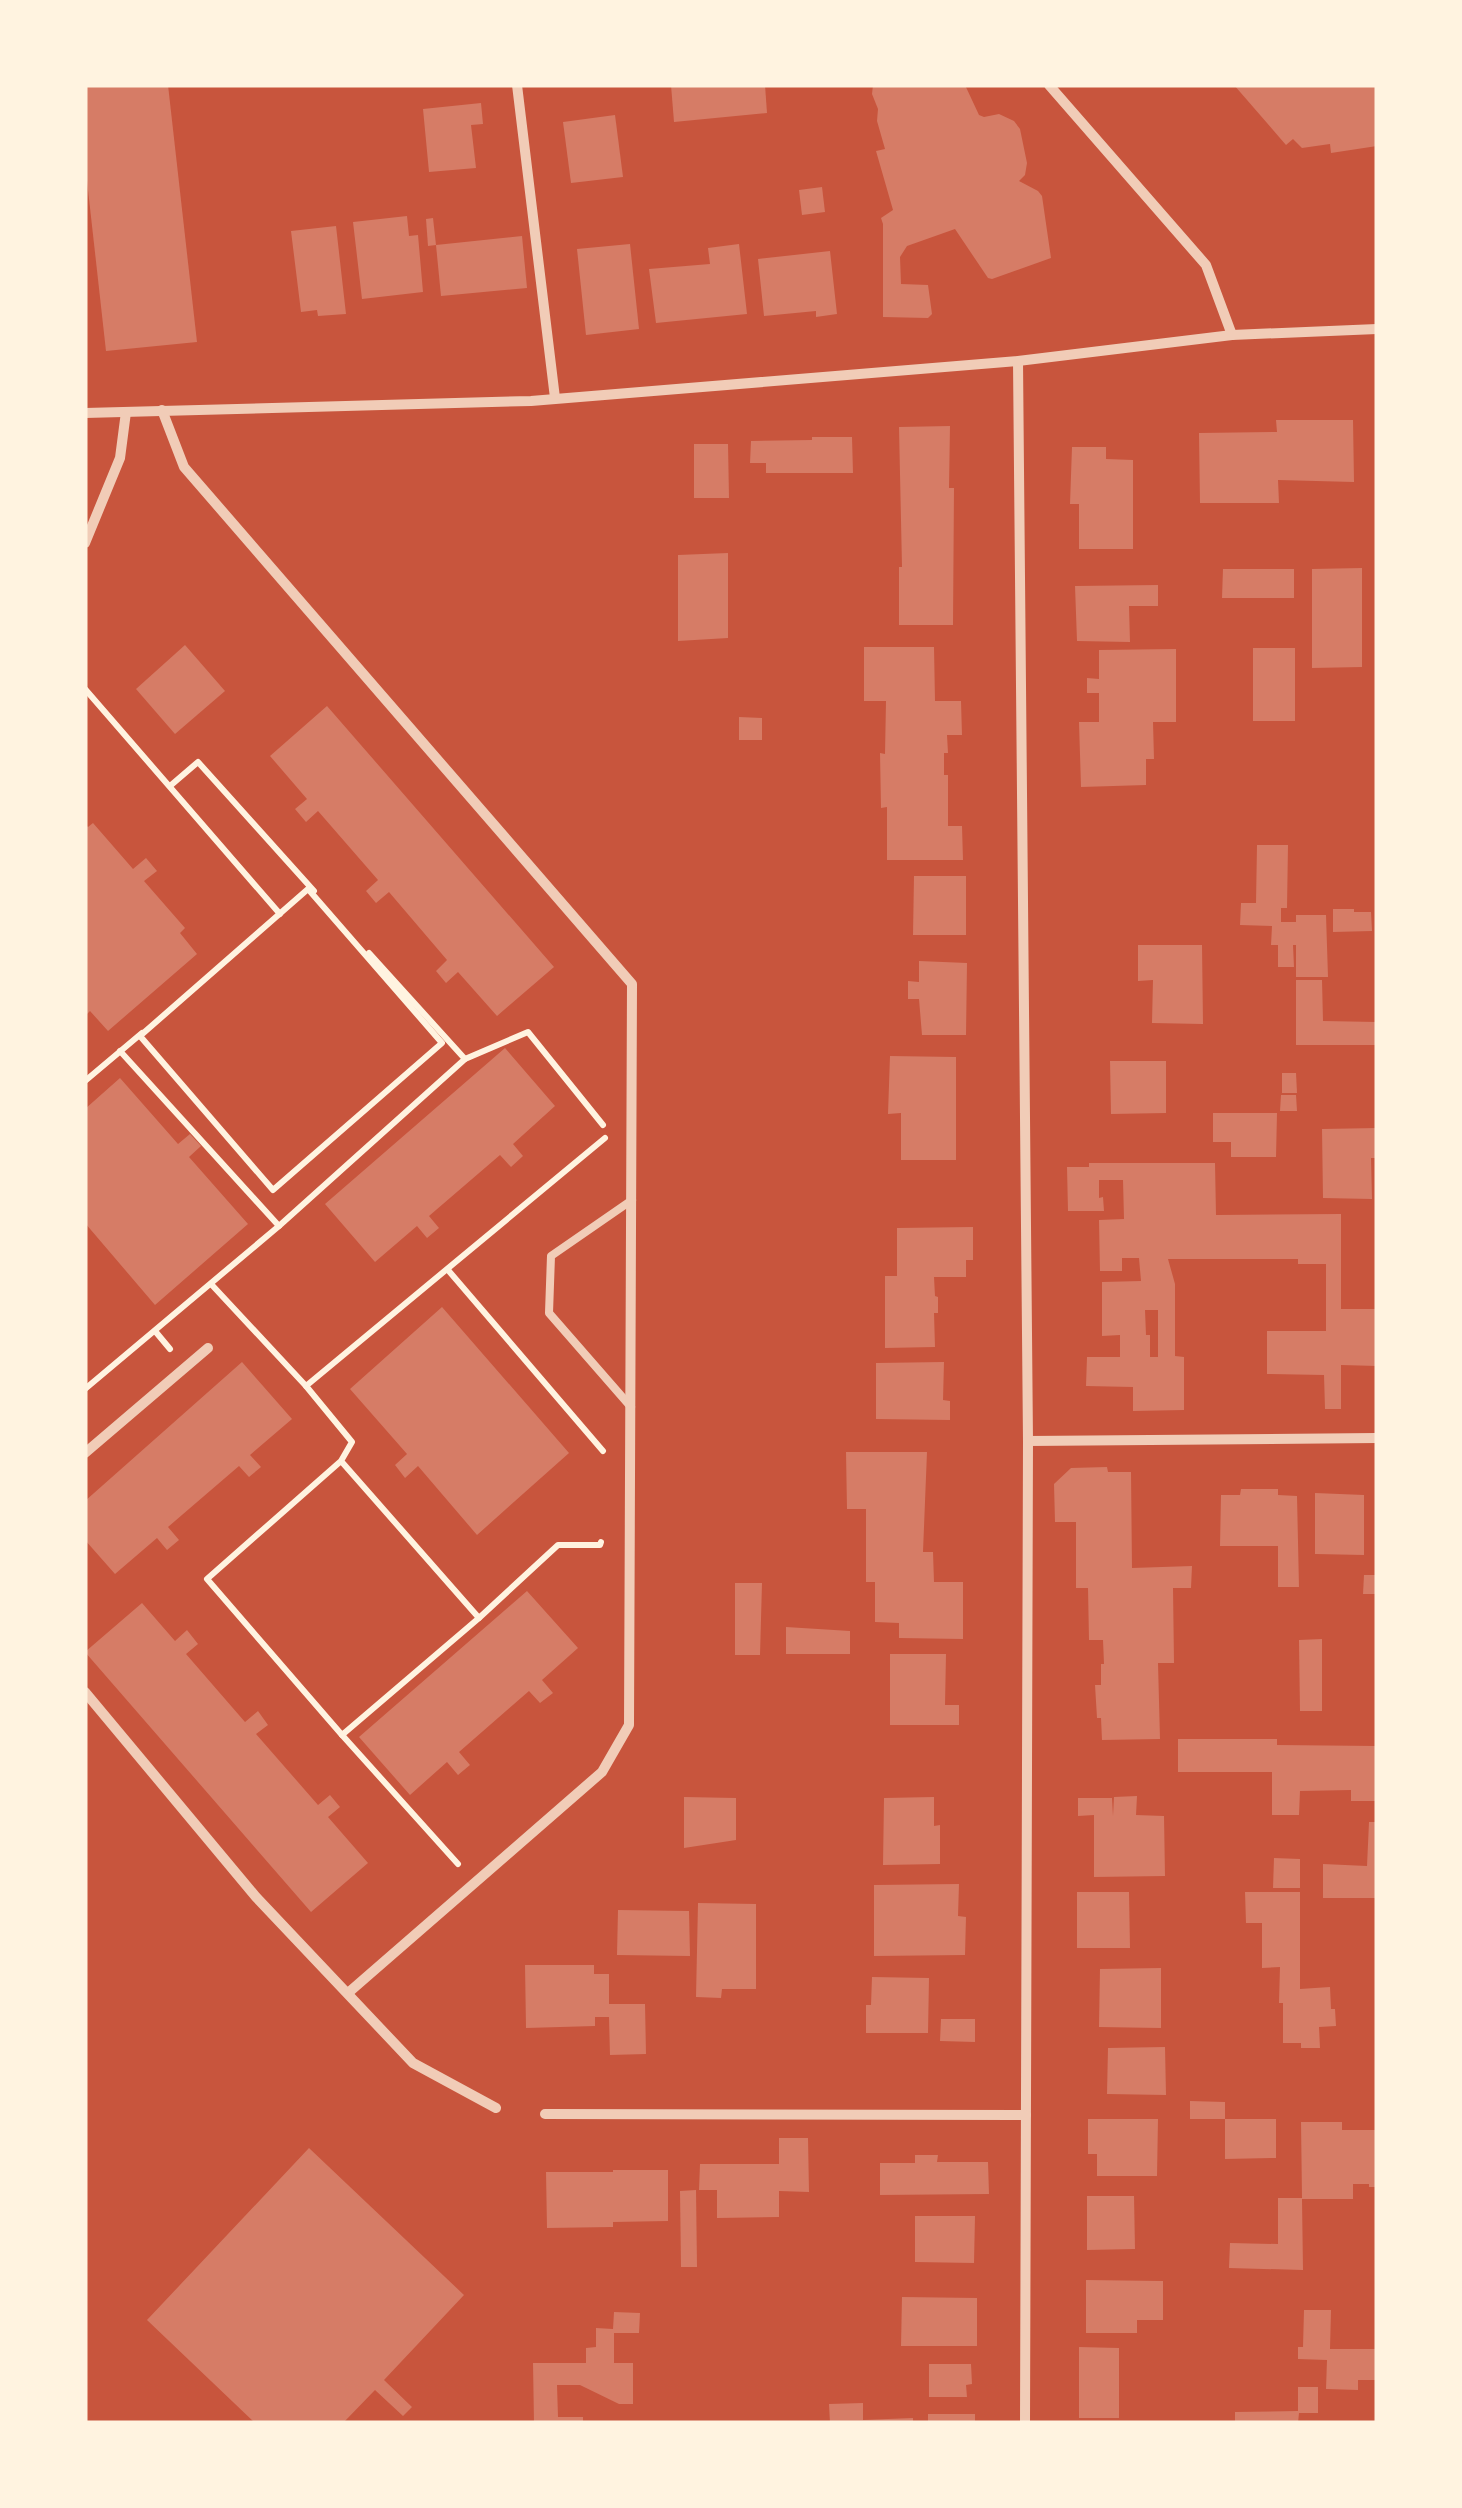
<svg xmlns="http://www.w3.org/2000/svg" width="1462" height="2508" viewBox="0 0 1462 2508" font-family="Bitter,serif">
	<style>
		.building { fill: #d67c66; fill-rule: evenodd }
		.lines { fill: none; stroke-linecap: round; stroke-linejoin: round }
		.path { stroke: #fff3e0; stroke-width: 6 }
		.service { stroke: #f1ccb7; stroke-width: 8 }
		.minor { stroke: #f1ccb7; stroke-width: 10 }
	</style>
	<rect width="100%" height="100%" fill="#c8553d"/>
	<g class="building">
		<path d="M85,85H168L197,342L106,351L85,163Z"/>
		<path d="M671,85H765L767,113L674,122Z"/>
		<path d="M873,85H965L979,115L984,117L999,114L1014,121L1020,129L1027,163L1025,175L1019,181L1038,191L1042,196L1051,258L992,279L988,278L955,229L907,246L900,257L901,284L928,285L932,314L928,318L883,317V224L881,218L893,210L876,151L885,149L877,121L878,109L872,94Z"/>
		<path d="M1234,85H1377V146L1331,153L1330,144L1302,148L1293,139L1286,145Z"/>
		<path d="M481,103L483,124L471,125L476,168L429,172L423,109Z"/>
		<path d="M615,115L623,177L571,183L563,122Z"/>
		<path d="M822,187L825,212L802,215L799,190Z"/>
		<path d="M407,216L409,236L418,235L423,292L362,299L353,222Z"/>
		<path d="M433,218L436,245L428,246L426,219Z"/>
		<path d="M336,226L346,314L318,316L317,310L301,312L291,231Z"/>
		<path d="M522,236L527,288L441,296L436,245Z"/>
		<path d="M630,244L639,329L586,335L577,249Z"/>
		<path d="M739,244L747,314L656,323L649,269L710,264L708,248Z"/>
		<path d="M830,251L837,314L816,317V311L764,316L758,259Z"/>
		<path d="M1276,420H1353L1354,482L1278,480L1279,503H1200L1199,433L1277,432Z"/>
		<path d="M950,426L949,488H954L953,625H899V567H902L899,427Z"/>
		<path d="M812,437H852L853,473H766V463H750L751,441L812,440Z"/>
		<path d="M694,444H728L729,498H694Z"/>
		<path d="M1072,447H1106V459L1133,460V549H1079V504H1070Z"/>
		<path d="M728,553V638L678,641V555Z"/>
		<path d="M1362,568V667L1312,668V569Z"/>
		<path d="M1223,569H1294V598H1222Z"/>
		<path d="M1158,585V606H1129L1130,642L1077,641L1075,586Z"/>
		<path d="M185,645L225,691L175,734L136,689Z"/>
		<path d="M864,647H934L935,701H961L962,735H947L948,753H944V775H948V826H962L963,860H887V807L881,808L880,753L885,754L886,701H864Z"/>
		<rect x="1253" y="648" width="42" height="73"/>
		<path d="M1176,649V722H1153L1154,759H1146V785L1081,787L1079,722H1099V693H1087V678L1099,679V650Z"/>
		<path d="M327,706L554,967L497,1016L458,972L446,983L436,971L447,960L389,892L376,903L366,891L378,880L318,811L306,822L295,809L307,799L270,756Z"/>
		<path d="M739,717L762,718V740H739Z"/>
		<path d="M93,823L133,869L146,858L157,871L144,881L185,928L180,933L197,954L108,1031L90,1011L85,1016V824L88,827Z"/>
		<path d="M1257,845H1288L1287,908H1281V922H1296V915H1326L1328,977H1296V945H1293L1294,967H1278V945H1271L1272,926L1240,925L1241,903H1256Z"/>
		<path d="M914,876H966V935H913Z"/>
		<path d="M1333,909H1354V912H1371L1372,931L1333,932Z"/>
		<path d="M1138,945H1202L1203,1024L1152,1023L1153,980L1138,981Z"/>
		<path d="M919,961L967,963L966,1035H922L919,999H908V981L919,982Z"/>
		<path d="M1296,980H1322L1323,1021L1377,1022V1045H1296Z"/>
		<path d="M505,1048L555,1106L513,1144L523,1156L511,1167L500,1155L429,1216L439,1228L427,1238L417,1226L375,1262L325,1204Z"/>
		<path d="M890,1056L956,1057V1160H901V1113L888,1114Z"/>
		<path d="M1110,1061H1166V1113L1111,1114Z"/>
		<path d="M1282,1073H1296L1297,1093H1282Z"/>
		<path d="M120,1078L178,1144L190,1134L201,1146L189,1157L248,1224L155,1305L85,1223V1109Z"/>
		<path d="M1281,1095H1296L1297,1111H1280Z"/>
		<path d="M1213,1113H1277L1276,1157H1231V1142H1213Z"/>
		<path d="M1377,1128V1158H1371L1372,1199L1323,1198L1322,1129Z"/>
		<path d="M1089,1163H1215L1216,1215L1341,1214V1309H1377V1366L1341,1365V1409H1325L1324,1375L1267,1374V1331H1326V1264H1298V1259H1168L1175,1284V1356L1184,1357V1410L1133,1411V1387L1086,1386L1087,1357H1120V1335L1102,1336V1282L1141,1281L1139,1258H1122V1271H1100L1099,1220L1124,1219L1123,1180H1099V1198L1103,1197L1104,1211H1068L1067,1167H1089ZM1145,1310H1158V1357H1150V1335H1146Z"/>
		<path d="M973,1227V1260H966V1277H934L935,1296L938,1297V1313H934L935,1347L885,1348V1276H897V1228Z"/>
		<path d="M442,1307L569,1453L477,1535L418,1466L405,1478L395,1465L407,1454L350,1389Z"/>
		<path d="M242,1362L292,1419L250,1455L261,1467L249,1477L239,1466L168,1527L179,1540L167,1550L157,1538L115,1574L85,1540V1501Z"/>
		<path d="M944,1362L943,1400L950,1401V1420L876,1419V1363Z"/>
		<path d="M846,1452H927L923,1552H933L934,1582H963V1639L899,1638V1623L875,1622V1582H866V1509H847Z"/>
		<path d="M1107,1467L1108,1472H1131L1132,1568L1192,1566L1191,1588H1173L1174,1663H1158L1160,1739L1102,1740L1101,1718H1097L1095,1685H1101V1664H1104L1103,1640H1089L1088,1588H1076V1522H1055L1054,1484L1071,1468Z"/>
		<path d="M1241,1489H1278V1495L1297,1496L1299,1587H1278V1546H1220L1221,1495H1240Z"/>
		<path d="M1315,1493L1364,1495V1555L1315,1554Z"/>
		<path d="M1364,1575H1377V1594H1363Z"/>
		<path d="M735,1583H762L760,1655H735Z"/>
		<path d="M527,1591L578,1648L542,1680L553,1693L540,1703L529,1691L459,1752L470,1765L458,1775L447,1762L410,1795L359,1737Z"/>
		<path d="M142,1603L175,1641L187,1630L198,1644L186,1654L245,1722L258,1711L268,1725L256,1734L318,1805L330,1795L340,1807L328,1817L368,1863L311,1912L85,1652Z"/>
		<path d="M786,1627L850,1631V1654H786Z"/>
		<path d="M1322,1639V1711H1300L1299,1640Z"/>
		<path d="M890,1654H946L945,1705H959V1725H890Z"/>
		<path d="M1178,1739H1277V1745L1377,1746V1801H1351V1790L1300,1791L1299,1815H1272V1772H1178Z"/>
		<path d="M1137,1796L1136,1815L1164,1816L1165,1876L1094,1877V1815L1078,1816V1798H1112L1113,1816L1114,1797Z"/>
		<path d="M684,1797L736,1798V1840L684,1848Z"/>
		<path d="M934,1797V1826L940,1825V1864L883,1865L884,1798Z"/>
		<path d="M1369,1822H1377V1898H1323V1864L1367,1866Z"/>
		<path d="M1274,1858L1300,1859V1888H1273Z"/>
		<path d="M959,1884L958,1916L966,1917L965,1955L874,1956V1885Z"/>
		<path d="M1077,1892H1129L1130,1948H1077Z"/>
		<path d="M1245,1892H1300V1989L1330,1987L1331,2009H1335L1336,2026L1319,2027L1320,2048H1301V2043H1283V2003H1279L1280,1967L1262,1968V1923H1246Z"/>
		<path d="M698,1903L756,1904V1989H722L721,1998L696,1997Z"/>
		<path d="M618,1910L689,1911L690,1956L617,1955Z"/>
		<path d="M525,1965H594V1974H609V2004H645L646,2054L610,2055L609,2017H595V2026L526,2028Z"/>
		<path d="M1161,1968V2028L1099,2027L1100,1969Z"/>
		<path d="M872,1977L929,1978L928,2033H866V2005H871Z"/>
		<path d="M941,2019H975V2042L940,2041Z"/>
		<path d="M1165,2047L1166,2095L1107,2094L1108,2048Z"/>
		<path d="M1190,2101L1225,2102V2119H1190Z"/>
		<path d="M1088,2119H1158L1157,2176H1097V2154H1088Z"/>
		<path d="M1225,2119H1276V2158L1225,2159Z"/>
		<path d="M1301,2122H1342V2130H1377V2187H1369V2184H1353V2199H1302L1303,2270L1229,2268L1230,2243L1278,2244V2198H1302Z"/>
		<path d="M779,2138H808L809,2192L779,2191V2217L717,2218V2190H699L700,2164H779Z"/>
		<path d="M309,2148L464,2295L384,2380L412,2407L403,2416L375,2390L343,2423H255L147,2320Z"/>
		<path d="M915,2155H938L937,2162H988L989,2194L880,2195V2163H915Z"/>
		<path d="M613,2170H668V2221L613,2222V2227L547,2228L546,2172H613Z"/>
		<path d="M696,2190L697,2267H681L680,2191Z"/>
		<path d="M1087,2196H1134L1135,2249L1087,2250Z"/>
		<path d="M915,2216H975L974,2263L915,2262Z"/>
		<path d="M1086,2280L1163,2281V2320H1137V2333H1086Z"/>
		<path d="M902,2297L977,2298V2346H901Z"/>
		<path d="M1304,2310H1331L1330,2349H1377V2380H1358V2390L1326,2389L1327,2360L1298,2359V2347H1303Z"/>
		<path d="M614,2312L640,2313L639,2333H614V2363H633V2404H619L580,2385H557L558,2417H583V2423H534L533,2363H586V2348L596,2347V2328L613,2329Z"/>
		<path d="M1079,2347L1119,2348V2418H1079Z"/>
		<path d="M929,2364H971L972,2384L966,2385L967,2397H929Z"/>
		<path d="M1298,2387H1318V2413H1299L1298,2423H1235V2412L1298,2411Z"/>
		<path d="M863,2403V2420L913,2418V2423H830L829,2404Z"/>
		<rect x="928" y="2414" width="47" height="9"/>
	</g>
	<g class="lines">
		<g class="path">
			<path d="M85,689L280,914"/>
			<path d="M170,786L198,762L314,891"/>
			<path d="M308,889L442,1043L273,1190L140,1036Z"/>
			<path d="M465,1059L528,1032L603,1125"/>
			<path d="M85,1081L142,1033"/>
			<path d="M279,1226L465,1059L369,953"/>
			<path d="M448,1270L603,1451"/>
			<path d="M211,1284L306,1386L352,1442L341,1461L207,1579L342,1735L479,1618L341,1461"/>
			<path d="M155,1331L170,1349"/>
			<path d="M306,1386L605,1138"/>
			<path d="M85,1389L279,1226L120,1051"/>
			<path d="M479,1618L558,1545H600L601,1542"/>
			<path d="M342,1735L458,1864"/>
		</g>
		<path class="service" d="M631,1407L549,1313L551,1256L632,1200"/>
		<g class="minor">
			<path d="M517,85L555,398"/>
			<path d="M1049,85L1206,265L1232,335"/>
			<path d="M1018,361L1028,1441L1025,2423"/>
			<path d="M162,410L184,467L632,984L629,1725L602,1772L348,1993"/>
			<path d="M85,413L531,401L1018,361L1232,335L1377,329"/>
			<path d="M85,543L120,458L126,412"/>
			<path d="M1028,1441L1377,1438"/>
			<path d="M85,1453L208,1348"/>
			<path d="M85,1692L256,1897L413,2063L496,2108"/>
			<path d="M545,2114L1026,2115"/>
		</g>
	</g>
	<rect width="1462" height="2508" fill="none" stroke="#fff3e0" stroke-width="175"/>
</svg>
